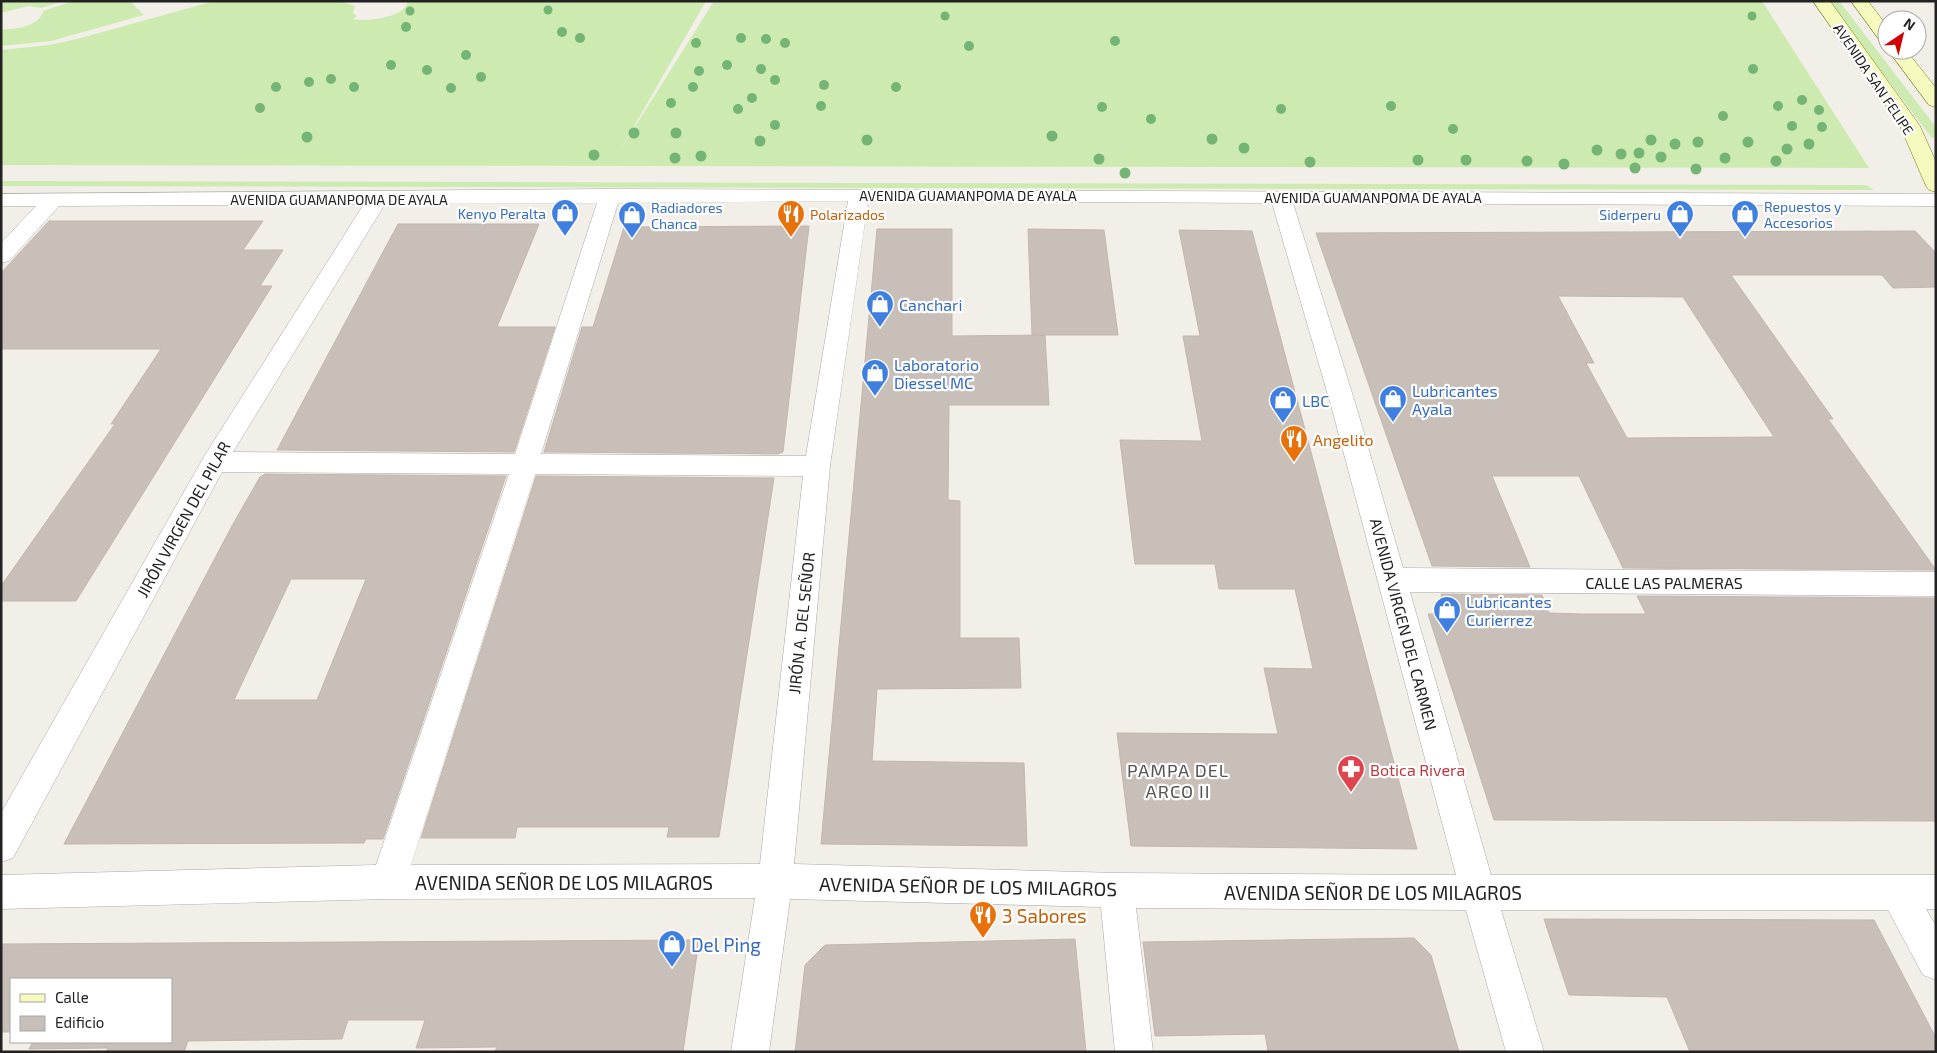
<svg xmlns="http://www.w3.org/2000/svg" width="1937" height="1053" viewBox="0 0 1937 1053" font-family="'Exo 2',sans-serif">
	<style>
		.grass { fill: #cdebb0 }
		.building { fill: #c7bfb8; stroke: #c4b6ab; fill-rule: evenodd }
		.lines { fill: none; stroke-linecap: round; stroke-linejoin: round }
		.street-casing { stroke: #a9a9a9; stroke-width: 1 }
		.secondary-casing { stroke: #707d05; stroke-width: 1 }
		.street { fill: #fff; fill-rule: evenodd }
		.secondary { fill: #f7fabf; fill-rule: evenodd }
		.tree { fill: #74b475 }
		.labels { text-anchor: middle; dominant-baseline: central; stroke-width: 4.5; stroke-linejoin: round; paint-order: stroke }
		.far-street-label { font-size: 14px; fill: #222; stroke: #fff }
		.far-shop-label { font-size: 14px; fill: #366cbe; stroke: #fff; text-anchor: start }
		.far-food-label { font-size: 14px; fill: #c56008; stroke: #fff; text-anchor: start }
		.shop-label { font-size: 16px; fill: #366cbe; stroke: #fff; text-anchor: start }
		.food-label { font-size: 16px; fill: #c56008; stroke: #fff; text-anchor: start }
		.street-label { font-size: 16px; fill: #222; stroke: #fff }
		.health-label { font-size: 16px; fill: #be3a42; stroke: #fff; text-anchor: start }
		.neighbourhood-label { font-size: 18px; letter-spacing: 1px; fill: #555; stroke: #fff }
		.near-street-label { font-size: 19px; fill: #222; stroke: #fff }
		.near-food-label { font-size: 19px; fill: #c56008; stroke: #fff; text-anchor: start }
		.near-shop-label { font-size: 19px; fill: #366cbe; stroke: #fff; text-anchor: start }
	</style>
	<rect width="100%" height="100%" fill="#f2efe9"/>
	<g class="grass">
		<path d="M1,1H65L41,8L28,6L1,13Z"/>
		<path d="M73,1H130L144,15L51,41L1,46V29C15,30 40,26 43,11Z"/>
		<path d="M214,1H340L355,6L353,13L357,16L353,19C366,22 405,18 408,1H706L621,149L714,1H1762L1869,168L1,165V50L49,45L81,38Z"/>
		<path d="M1828,1H1839L1936,127V139L1931,137Z"/>
		<path d="M1,181L1866,185L1874,190L1,186Z"/>
	</g>
	<g class="building">
		<path d="M49,221H263L243,250H283L260,286H272L76,601H1V586L115,424H111L161,349H1V273Z"/>
		<path d="M398,224H539L497,327H555L514,452L277,450Z"/>
		<path d="M809,226L783,452L778,454L544,452L582,327H593L624,227Z"/>
		<path d="M877,229H952V336L1044,335H1032L1028,229L1104,230L1118,335H1045L1049,405H949L948,500L960,501V638H1019L1021,688L877,689L872,761L1024,763L1027,846L821,844Z"/>
		<path d="M1179,230L1252,231L1417,849L1131,846L1117,733L1278,734L1264,668L1313,669L1295,589H1219L1215,564H1135L1120,440L1202,441L1183,336H1200Z"/>
		<path d="M1915,231L1936,253V287L1893,288L1882,275H1731L1833,419H1828L1936,570L1623,568L1579,476H1492L1530,567L1432,566L1316,233ZM1558,296L1683,297L1774,437L1627,438L1586,363H1594Z"/>
		<path d="M265,474L506,476L383,839H366L364,843L64,844L233,524L260,477ZM291,579H366L317,700H234Z"/>
		<path d="M536,476L774,478L719,837H667L669,827H517L515,838H421Z"/>
		<path d="M1441,594L1542,595L1549,613L1581,614H1646L1637,596L1936,598V821L1494,820L1428,614H1448Z"/>
		<path d="M1544,919L1874,920L1936,1038V1052H1690L1667,997L1569,995Z"/>
		<path d="M1414,938L1431,955L1459,1052L1268,1051L1265,1034L1155,1036L1143,942Z"/>
		<path d="M1075,939L1086,1052H795L805,965L825,945Z"/>
		<path d="M699,940L683,1052H495L497,1047L416,1048L425,1020H348L342,1039L188,1041L184,1052H106L108,1048L29,1049L33,1042H171V979H11V1032H1V944Z"/>
	</g>
	<g class="lines">
		<defs>
			<path id="street" d="M610,189L1936,194V206L1293,203L1357,409L1403,568L1936,572V596L1410,592L1491,875H1936V909H1926L1936,926V980L1923,975L1888,910H1501L1544,1052H1506L1466,910L1136,908L1153,1052H1115L1101,907L790,899L769,1052H731L755,898L388,899L1,909V875L376,865L509,474L222,472L13,858L1,862V813L205,455L364,204L59,206L9,261L1,263V243L36,206H1V194ZM848,201L806,456L541,454L618,203ZM868,201L1272,203L1332,409L1456,875L1117,873L794,864L830,466ZM597,203L515,454L233,452L385,204ZM535,474L803,476L760,864L411,865Z"/>
			<g id="secondary">
				<path d="M1813,1H1830L1920,126L1936,162V192L1929,190L1926,186L1900,126Z"/>
				<path d="M1851,1H1868L1887,26V43L1881,42Z"/>
				<path d="M1888,50H1906L1936,88V107L1929,105Z"/>
			</g>
		</defs>
		<use href="#street" class="street-casing"/>
		<use href="#secondary" class="secondary-casing"/>
		<use href="#street" class="street"/>
		<use href="#secondary" class="secondary"/>
	</g>
	<g class="tree">
		<circle cx="548" cy="10" r="4.5"/>
		<circle cx="410" cy="11" r="4.5"/>
		<circle cx="945" cy="16" r="4.5"/>
		<circle cx="1752" cy="16" r="4.5"/>
		<circle cx="406" cy="27" r="5"/>
		<circle cx="562" cy="32" r="5"/>
		<circle cx="580" cy="38" r="5"/>
		<circle cx="741" cy="38" r="5"/>
		<circle cx="766" cy="39" r="5"/>
		<circle cx="1115" cy="41" r="5"/>
		<circle cx="696" cy="43" r="5"/>
		<circle cx="785" cy="43" r="5"/>
		<circle cx="969" cy="46" r="5"/>
		<circle cx="466" cy="55" r="5"/>
		<circle cx="391" cy="65" r="5"/>
		<circle cx="727" cy="65" r="5"/>
		<circle cx="761" cy="69" r="5"/>
		<circle cx="1753" cy="69" r="5"/>
		<circle cx="427" cy="70" r="5"/>
		<circle cx="699" cy="71" r="5"/>
		<circle cx="481" cy="77" r="5"/>
		<circle cx="331" cy="79" r="5"/>
		<circle cx="775" cy="80" r="5"/>
		<circle cx="309" cy="82" r="5"/>
		<circle cx="824" cy="85" r="5"/>
		<circle cx="276" cy="87" r="5"/>
		<circle cx="354" cy="87" r="5"/>
		<circle cx="693" cy="87" r="5"/>
		<circle cx="896" cy="87" r="5"/>
		<circle cx="451" cy="88" r="5"/>
		<circle cx="752" cy="98" r="5"/>
		<circle cx="1802" cy="100" r="5"/>
		<circle cx="671" cy="103" r="5"/>
		<circle cx="821" cy="106" r="5"/>
		<circle cx="1391" cy="106" r="5"/>
		<circle cx="1778" cy="106" r="5"/>
		<circle cx="1102" cy="107" r="5"/>
		<circle cx="260" cy="108" r="5"/>
		<circle cx="738" cy="109" r="5"/>
		<circle cx="1281" cy="109" r="5"/>
		<circle cx="1819" cy="110" r="5"/>
		<circle cx="1723" cy="116" r="5"/>
		<circle cx="1151" cy="119" r="5"/>
		<circle cx="775" cy="125" r="5"/>
		<circle cx="1792" cy="126" r="5"/>
		<circle cx="1822" cy="127" r="5"/>
		<circle cx="1453" cy="129" r="5"/>
		<circle cx="634" cy="133" r="5.5"/>
		<circle cx="676" cy="133" r="5.5"/>
		<circle cx="1052" cy="136" r="5.5"/>
		<circle cx="307" cy="137" r="5.5"/>
		<circle cx="1212" cy="139" r="5.5"/>
		<circle cx="867" cy="140" r="5.5"/>
		<circle cx="1651" cy="140" r="5.5"/>
		<circle cx="760" cy="141" r="5.5"/>
		<circle cx="1698" cy="142" r="5.5"/>
		<circle cx="1748" cy="142" r="5.5"/>
		<circle cx="1675" cy="144" r="5.5"/>
		<circle cx="1809" cy="144" r="5.5"/>
		<circle cx="1244" cy="148" r="5.5"/>
		<circle cx="1787" cy="149" r="5.5"/>
		<circle cx="1597" cy="150" r="5.5"/>
		<circle cx="1639" cy="153" r="5.5"/>
		<circle cx="1621" cy="154" r="5.5"/>
		<circle cx="594" cy="155" r="5.5"/>
		<circle cx="701" cy="156" r="5.5"/>
		<circle cx="1661" cy="157" r="5.5"/>
		<circle cx="675" cy="158" r="5.5"/>
		<circle cx="1725" cy="158" r="5.5"/>
		<circle cx="1099" cy="159" r="5.5"/>
		<circle cx="1418" cy="160" r="5.5"/>
		<circle cx="1466" cy="160" r="5.5"/>
		<circle cx="1527" cy="161" r="5.5"/>
		<circle cx="1776" cy="161" r="5.5"/>
		<circle cx="1310" cy="162" r="5.5"/>
		<circle cx="1564" cy="164" r="5.5"/>
		<circle cx="1635" cy="168" r="5.5"/>
		<circle cx="1696" cy="169" r="5.5"/>
		<circle cx="1125" cy="173" r="5.5"/>
	</g>
	<defs>
		<symbol id="shop-pin" viewBox="-11 -11 22 30"><path d="M0 17L-7.5 6A9.5 9.5 0 1 1 7.5 6Z" fill="#3f7fe0" stroke="#fff"/><path d="M-5-2.5h2.3a2.7 3.5 0 0 1 5.4 0H5L5.5 6h-11ZM-1.5-2.5h3a1.5 2.3 0 0 0-3 0Z" fill="#fff"/></symbol>
		<symbol id="restaurant-pin" viewBox="-11 -11 22 30"><path d="M0 17L-7.5 6A9.5 9.5 0 1 1 7.5 6Z" fill="#e8710a" stroke="#fff"/><path d="M-5-6h1v4h1v-4h1v4h1v-4h1v5L-1.5 .5V6h-2V.5L-5-1ZM5-6V6H3V1.5H1.5Q1.5-4 5-6Z" fill="#fff"/></symbol>
		<symbol id="pharmacy-pin" viewBox="-11 -11 22 30"><path d="M0 17L-7.5 6A9.5 9.5 0 1 1 7.5 6Z" fill="#e0444e" stroke="#fff"/><path d="M-2-6h4v4h4v4h-4v4h-4v-4h-4v-4h4Z" fill="#fff"/></symbol>
	</defs>
	<g fill-rule="evenodd">
		<use href="#shop-pin" x="549" y="197" width="32" height="43"/>
		<use href="#restaurant-pin" x="775" y="198" width="32" height="43"/>
		<use href="#shop-pin" x="1664" y="198" width="32" height="43"/>
		<use href="#shop-pin" x="1729" y="198" width="32" height="43"/>
		<use href="#shop-pin" x="616" y="199" width="32" height="43"/>
		<use href="#shop-pin" x="864" y="288" width="32" height="43"/>
		<use href="#shop-pin" x="859" y="357" width="32" height="43"/>
		<use href="#shop-pin" x="1377" y="383" width="32" height="43"/>
		<use href="#shop-pin" x="1267" y="384" width="32" height="43"/>
		<use href="#restaurant-pin" x="1278" y="423" width="32" height="43"/>
		<use href="#shop-pin" x="1431" y="594" width="32" height="43"/>
		<use href="#pharmacy-pin" x="1335" y="753" width="32" height="43"/>
		<use href="#restaurant-pin" x="967" y="899" width="32" height="43"/>
		<use href="#shop-pin" x="656" y="928" width="32" height="43"/>
	</g>
	<g class="labels">
		<g class="far-street-label">
			<text transform="translate(1874 79) rotate(56)">AVENIDA SAN FELIPE</text>
			<text x="968" y="195">AVENIDA GUAMANPOMA DE AYALA</text>
			<text x="1373" y="197">AVENIDA GUAMANPOMA DE AYALA</text>
			<text x="339" y="199">AVENIDA GUAMANPOMA DE AYALA</text>
		</g>
		<g class="far-shop-label">
			<text x="1764" y="206">Repuestos y<tspan x="1764" dy="16">Accesorios</tspan></text>
			<text x="651" y="207">Radiadores<tspan x="651" dy="16">Chanca</tspan></text>
			<text x="546" y="213" text-anchor="end">Kenyo Peralta</text>
			<text x="1661" y="214" text-anchor="end">Siderperu</text>
		</g>
		<g class="far-food-label">
			<text x="810" y="214">Polarizados</text>
		</g>
		<g class="shop-label">
			<text x="899" y="304">Canchari</text>
			<text x="894" y="364">Laboratorio<tspan x="894" dy="18">Diessel MC</tspan></text>
			<text x="1412" y="390">Lubricantes<tspan x="1412" dy="18">Ayala</tspan></text>
			<text x="1302" y="400">LBC</text>
			<text x="1466" y="601">Lubricantes<tspan x="1466" dy="18">Curierrez</tspan></text>
		</g>
		<g class="food-label">
			<text x="1313" y="439">Angelito</text>
		</g>
		<g class="street-label">
			<text transform="translate(183 519) rotate(-61)">JIRÓN VIRGEN DEL PILAR</text>
			<text x="1664" y="582">CALLE LAS PALMERAS</text>
			<text transform="translate(801 623) rotate(-84)">JIRÓN A. DEL SEÑOR</text>
			<text transform="translate(1404 624) rotate(75)">AVENIDA VIRGEN DEL CARMEN</text>
		</g>
		<g class="health-label">
			<text x="1370" y="769">Botica Rivera</text>
		</g>
		<g class="neighbourhood-label">
			<text x="1178" y="770">PAMPA DEL<tspan x="1178" dy="21">ARCO II</tspan></text>
		</g>
		<g class="near-street-label">
			<text x="564" y="882">AVENIDA SEÑOR DE LOS MILAGROS</text>
			<text transform="translate(968 886) rotate(1)">AVENIDA SEÑOR DE LOS MILAGROS</text>
			<text x="1373" y="892">AVENIDA SEÑOR DE LOS MILAGROS</text>
		</g>
		<g class="near-food-label">
			<text x="1002" y="915">3 Sabores</text>
		</g>
		<g class="near-shop-label">
			<text x="691" y="944">Del Ping</text>
		</g>
	</g>
	<rect width="1937" height="1053" fill="none" stroke="#222222" stroke-width="5"/>
	<rect x="10" y="978" width="162" height="65" fill="#ffffff" stroke="#a7a7a7"/>
	<rect x="20" y="994" width="25" height="8" fill="#f7fabf" stroke="#a7a7a7"/>
	<text x="55" y="1003" font-size="15" fill="#222222">Calle</text>
	<rect x="20" y="1016" width="25" height="15" fill="#c7bfb8" stroke="#a7a7a7"/>
	<text x="55" y="1028" font-size="15" fill="#222222">Edificio</text>
	<g transform="translate(1902 35) rotate(35)"><circle r="24" fill="#ffffff" stroke="#a7a7a7"/>
	<path d="M0-4L9 19L0 12L-9 19Z" fill="#d40000"/>
	<text y="-8" font-size="14" font-weight="bold" text-anchor="middle" fill="#222222">N</text>
	</g>
</svg>
